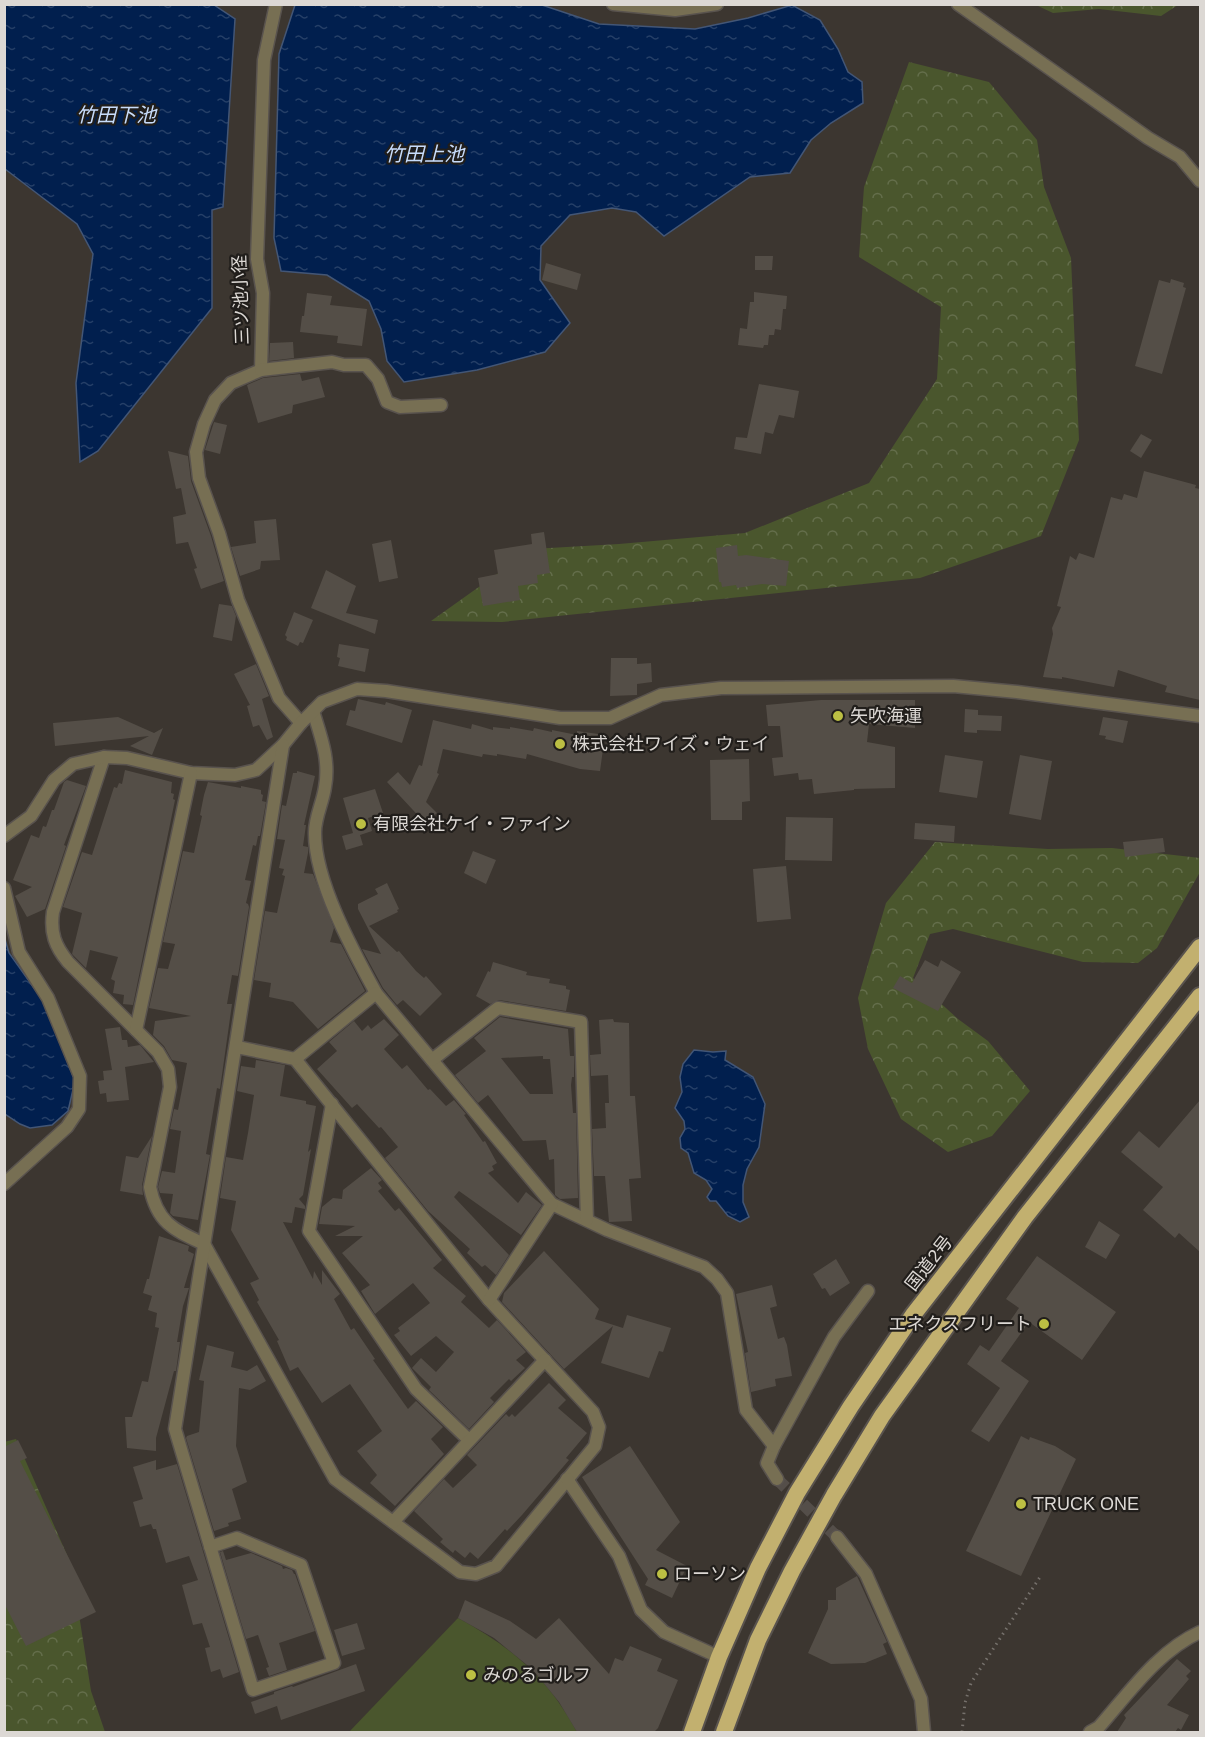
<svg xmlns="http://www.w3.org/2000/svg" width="1205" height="1737" viewBox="0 0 1205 1737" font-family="Arial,'Noto Sans JP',sans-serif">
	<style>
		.grass { fill: #4a562d }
		.forest { fill: url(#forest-crowns) }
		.water { fill: url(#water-ripples); stroke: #435676; stroke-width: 1.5 }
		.building { fill: #544e47; fill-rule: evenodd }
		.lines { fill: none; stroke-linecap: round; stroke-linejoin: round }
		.minor-tunnel { stroke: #544e49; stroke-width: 12; stroke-dasharray: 12 6; stroke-linecap: butt }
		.minor-casing { stroke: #59534e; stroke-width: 15 }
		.trunk-casing { stroke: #59534e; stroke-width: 20 }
		.path { stroke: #76716c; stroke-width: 3; stroke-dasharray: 1.5 4.5; stroke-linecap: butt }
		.minor { stroke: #776f53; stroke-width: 12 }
		.trunk { stroke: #c2b06f; stroke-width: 16 }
		.poi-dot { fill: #bcbf43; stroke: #211e1b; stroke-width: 2 }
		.labels { text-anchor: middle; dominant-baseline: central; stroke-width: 4.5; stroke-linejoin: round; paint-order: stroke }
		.street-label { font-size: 18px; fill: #dcd8d4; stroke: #211e1b }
		.poi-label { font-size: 18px; fill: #dcd8d4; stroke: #211e1b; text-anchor: start }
		.water-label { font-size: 20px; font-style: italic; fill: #c7dcfb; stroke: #211e1b }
	</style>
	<defs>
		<pattern id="forest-crowns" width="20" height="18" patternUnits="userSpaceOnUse" patternTransform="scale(1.5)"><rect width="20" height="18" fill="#4a562d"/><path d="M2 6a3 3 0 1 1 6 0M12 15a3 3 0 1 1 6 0" fill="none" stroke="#646e4b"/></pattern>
		<pattern id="water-ripples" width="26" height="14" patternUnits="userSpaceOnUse" patternTransform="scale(1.5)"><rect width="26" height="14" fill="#011f4e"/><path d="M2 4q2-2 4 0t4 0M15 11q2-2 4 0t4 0" fill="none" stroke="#253f67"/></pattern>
	</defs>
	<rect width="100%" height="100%" fill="#3c3630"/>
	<path class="grass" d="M458,1618C513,1648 547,1677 577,1732H349Z"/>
	<g class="forest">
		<path d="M1036,5L1178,4V5L1161,16L1099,9L1053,13Z"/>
		<path d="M909,62L989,82L1037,140L1044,187L1071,258L1079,440L1041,536L920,578L502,622L431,621L532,549L619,544L745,533L869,483L937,379L941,307L859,257L864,187Z"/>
		<path d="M935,842L1048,849L1112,848L1200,858V872L1157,948L1138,963L1083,962L953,929L930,934L913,978L958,1019L988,1041L1030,1091L992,1136L948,1152L901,1119L868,1049L858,998L886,903Z"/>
		<path d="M16,1439L71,1564L91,1691L105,1732H5L4,1442Z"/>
	</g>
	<g class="water">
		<path d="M4,5H214L235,19L223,207L212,210V308L98,451L80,462L76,383L93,254L77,224L5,169Z"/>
		<path d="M295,5H542L599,24L695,29L748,18L792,5L820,20L838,49L848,72L862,82L863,103L831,123L811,140L790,173L750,177L664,236L636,212L612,208L570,215L541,246L540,280L570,323L545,352L477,370L404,382L387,361L381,329L369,301L327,275L281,271L274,238L279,54Z"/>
		<path d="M4,936L9,953L44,1002L75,1081L68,1111L52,1125L30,1128L20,1124L5,1114Z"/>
		<path d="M694,1050L713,1052L726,1051L725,1060L753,1077L765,1104L759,1147L747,1169L743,1185V1202L749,1217L740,1222L728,1216L716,1201H710L707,1197L712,1189L706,1180L694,1173L688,1153L681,1148L680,1138L685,1129L684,1121L675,1108L682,1092L680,1077L683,1064Z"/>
	</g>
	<g class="building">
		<path d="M755,256H773L772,270H755Z"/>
		<path d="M546,263L581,274L577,290L542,280Z"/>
		<path d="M1171,279L1184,283L1183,287L1186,288L1162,374L1135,366L1159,280L1170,283Z"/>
		<path d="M754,292L787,296L786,309H783L781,330L775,329L774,335H769L768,345H764L763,348L738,345L740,328L747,329L750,302H754Z"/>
		<path d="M307,293L332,296L330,305L367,309L362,346L337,343L338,336L300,332L302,316H304Z"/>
		<path d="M293,342L294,358L269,361L270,343Z"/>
		<path d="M300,374L302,381L319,377L325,397L293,405L292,413L258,423L247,385L263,378Z"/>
		<path d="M759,384L799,391L794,418L779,415L773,434L765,432L761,454L734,449L736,437L747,438Z"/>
		<path d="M214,422L227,425L220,454L205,450Z"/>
		<path d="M1141,434L1152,440L1141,458L1130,451Z"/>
		<path d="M168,451L188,456L191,481L211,536L224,581L201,589L194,569L197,568L188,542L176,544L173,517L186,514L181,488L176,489Z"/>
		<path d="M1144,471L1196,485L1195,488L1200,489V700L1165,692L1167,686L1118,670L1114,687L1062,677V679L1043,677L1053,634L1052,628L1061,607L1057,606L1070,556L1076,560L1079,553L1094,558L1111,497L1122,500L1124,494L1137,498Z"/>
		<path d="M276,519L280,560L261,561L260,569L240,576L231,547L256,543L254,521Z"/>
		<path d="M544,532L550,573L537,575L538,583L518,586L520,600L483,606L478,578L498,574L494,550L532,544L531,534Z"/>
		<path d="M391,540L398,578L379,582L372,544Z"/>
		<path d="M737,545L738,556L746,555L789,561L786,586L762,584L737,588L736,585L722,587L721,582H719L716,548Z"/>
		<path d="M326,570L356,586L346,613L378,620L375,634L311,608Z"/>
		<path d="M219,604L232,606L236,616L232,641L213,637Z"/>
		<path d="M294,612L313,620L303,643L300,642L298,646L286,640L287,637L285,635Z"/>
		<path d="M339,644L369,649L365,672L338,666L340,658L337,657Z"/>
		<path d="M611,658H637V664L651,663L652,682L637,684V695L610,696Z"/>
		<path d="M256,664L269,696L262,699L273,737L267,740L259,725L253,727L247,706L250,705L234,674Z"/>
		<path d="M358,699L385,705L386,702L412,710L402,743L346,725L350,710L355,711Z"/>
		<path d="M821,700H915V728L869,724L867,742L895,747V788L854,789V790L814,794L812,779L799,780L798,773L774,776L772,758L783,757L780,726H768L766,705Z"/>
		<path d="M965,709L978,710V715L1002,716L1001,731L977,730V733L964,732Z"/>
		<path d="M118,717L154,733L163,728L152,755L130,746L149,736L55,746L53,723Z"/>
		<path d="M1103,717L1128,721L1123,743L1105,739L1106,736L1099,735Z"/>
		<path d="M433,720L471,729L472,724L493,730V727L510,729V727L533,731L534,728L552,732V730L577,735V731L605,735L600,771L580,769L527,754L526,759L497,754V756L483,754L482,757L443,749L437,773L439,774L426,802L437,813L425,823L387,782L398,772L410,785L419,765L422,766Z"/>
		<path d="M945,755L983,761L977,798L939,792Z"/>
		<path d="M1020,755L1052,761L1041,820L1009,814Z"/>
		<path d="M749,759L750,801L742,802V820H711L710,760Z"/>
		<path d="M125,770L172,782L171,793L174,794L173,799L175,800L133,1005L123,1004L124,995L113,993L115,981L111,979L118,957L90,950L86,968L72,954L82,913L63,907L82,852L92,855L114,787L117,788L119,783L122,784Z"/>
		<path d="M297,771L315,776L304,825H306L303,846L308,847V853L304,873L313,874L334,928L330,942L341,944L365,991L318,1029L293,1002L269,997L271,983L254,980L265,911L277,913L285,876L282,875L284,869L279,868L285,840L277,839L282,805L286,806L293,773H297Z"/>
		<path d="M67,780L86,786L64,845L66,846L45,909L27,917L15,896L32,887L13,880L31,835L39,838L43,826L46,827L52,810H54L64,782Z"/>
		<path d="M208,782L241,788V786L261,790V794L263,795L262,801L266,802L260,836H258L256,846L253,845L245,880L251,881L246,903L248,904L249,907L238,976L232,975L227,1004H232L220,1089L217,1088L206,1154L210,1155L198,1220L173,1216L170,1213L173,1194L160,1193L158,1187L162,1171L175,1173L181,1131L170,1129L174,1109L178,1110L187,1063L172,1060L164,1046L153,1035L155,1021L191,1016L149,1008L158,968L168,969L175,944L163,942L183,851L194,853L202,816L200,815L204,795Z"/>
		<path d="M375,789L383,813L368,818L372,831L360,835L363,845L346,850L342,836L353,833L343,798Z"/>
		<path d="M786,817L833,818L832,861L785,860Z"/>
		<path d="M915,823L955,826L954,842L914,839Z"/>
		<path d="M1163,838L1165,852L1125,857L1123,842Z"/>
		<path d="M473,851L496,860L486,884L464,873Z"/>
		<path d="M786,866L791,919L757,922L753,869Z"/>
		<path d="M387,883L399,909L397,910L398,912L369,926L397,952L399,951L416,971L424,978L426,976L442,994L420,1016L403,1000L397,1005L383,988L362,949L381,954L358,909V904L378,894L375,889Z"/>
		<path d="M925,960L938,967L941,960L961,972L938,1011L893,988L900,976L912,983Z"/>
		<path d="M493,962L527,972L526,975L550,979L549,983L566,986V989L570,990L566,1011L499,1000L490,1004L476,996L488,971L490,972Z"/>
		<path d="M500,1017L568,1029L570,1056H574V1077H572L571,1085L573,1113H576L578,1198L560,1199L555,1195L554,1159L549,1160L546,1140L523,1141L488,1095L478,1103L455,1075L486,1051L474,1038ZM543,1056V1059H550L553,1094H530L501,1058Z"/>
		<path d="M384,1019L399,1035L384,1049L402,1069L407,1065L428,1090L430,1089L446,1106L454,1100L466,1114L464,1115L483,1142L485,1141L497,1163L492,1166L494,1170L488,1173L518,1203L526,1192L542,1205L521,1235L459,1191L454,1197L509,1255L496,1275L485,1265L482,1267L467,1253L470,1249L428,1211L385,1158L398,1147L381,1127L379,1128L357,1104L352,1108L317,1069L337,1051L329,1042L354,1021L362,1031L368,1025L371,1029Z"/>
		<path d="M613,1019L614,1022L629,1023L630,1096H635L641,1178L629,1179L632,1221L609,1222L605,1176H594L592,1129L606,1128L605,1103H609L608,1075L591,1076L590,1055L601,1054L599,1020Z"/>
		<path d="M120,1027L122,1040H127L128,1047L140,1045L154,1062L125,1067L129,1100L107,1102L106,1093L100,1094L98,1081L104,1080L103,1071L112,1070L105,1029Z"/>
		<path d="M256,1060L285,1065L280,1096L306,1101V1104L316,1106L308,1152L311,1149L303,1195L299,1199L305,1206V1209L295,1207L292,1223L283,1222L313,1279L314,1271L322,1285V1270L340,1294L334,1299L351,1330L354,1328L375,1359L373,1360L408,1409L416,1401L443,1427L431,1439L444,1454L395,1506L370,1483L377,1475L357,1451L382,1431L350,1384L322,1403L298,1367L290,1371L277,1341L279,1340L257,1302L259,1300L250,1283L259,1279L231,1230L236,1201L220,1198L226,1157L243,1160L248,1133L254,1095L237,1091L241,1066L255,1068Z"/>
		<path d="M1200,1100V1252L1179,1233L1175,1238L1143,1210L1163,1187L1121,1152L1139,1131L1159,1148Z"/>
		<path d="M152,1136L142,1185L143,1195L120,1191L126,1156L138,1158Z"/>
		<path d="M371,1168L382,1180L378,1183L382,1188L378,1191L395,1211L399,1208L442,1260L433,1268L466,1296L461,1302L489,1328L497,1320L526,1352L516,1360L525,1368L511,1381L509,1379L490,1398L494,1402L469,1429L429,1390L431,1387L412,1368L421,1358L436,1372L454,1352L436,1336L411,1356L394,1335L400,1331L398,1328L430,1303L413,1283L375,1314L361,1291L370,1285L342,1253L363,1236H335L355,1226L319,1224L322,1207L333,1198L342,1199L343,1190Z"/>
		<path d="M1099,1221L1120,1235L1106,1259L1085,1247Z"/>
		<path d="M159,1236L189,1246L188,1251L194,1254L184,1288H189L183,1306L177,1342H180L176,1371H174L156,1438V1451L127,1448L125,1417H132L142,1381L148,1382L159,1328L155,1327L157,1313L148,1310L152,1296L143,1293L147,1279H149Z"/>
		<path d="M544,1251L599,1309L595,1319L623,1328L627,1315L671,1328L663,1352L659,1351L649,1378L601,1363L613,1326L564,1369L502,1302L504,1293Z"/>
		<path d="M1037,1256L1116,1312L1082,1360L1029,1322L1001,1361L1029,1381L989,1442L971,1431L1000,1388L967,1364L980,1345L989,1351L1019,1308L1006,1299Z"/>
		<path d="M836,1259L850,1283L830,1296L825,1288L822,1289L813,1274Z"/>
		<path d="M772,1285L777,1306L770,1308L778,1339L784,1337L787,1345L792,1376L775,1379L776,1386L751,1392L745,1353L748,1352L736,1294Z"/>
		<path d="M207,1345L234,1352L231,1367L247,1371L257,1365L266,1381L250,1390L239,1388L236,1446L247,1482L232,1489L241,1519L228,1523L229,1526L214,1531L186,1438L187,1436L199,1432L204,1381L199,1380Z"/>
		<path d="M549,1383L566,1400L558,1408L587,1433L566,1458L569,1460L522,1515L507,1531L505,1529L478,1559L470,1552L465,1558L455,1550L453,1553L440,1542L443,1539L414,1511L444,1479L453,1488L477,1465L467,1455L506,1414L509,1417L512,1414L515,1417Z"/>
		<path d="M1021,1436L1029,1440L1030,1437L1055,1446L1076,1459L1021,1576L966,1551Z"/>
		<path d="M18,1440L27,1458L20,1461L96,1612L26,1646L4,1603V1447Z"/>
		<path d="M630,1446L680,1522L656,1550L687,1566L672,1598L645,1585L648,1579L582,1477Z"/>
		<path d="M156,1460V1470L177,1464L239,1672L223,1678L220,1669L211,1672L205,1648L210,1647L202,1623L193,1625L182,1585L198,1580L189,1556L166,1563L156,1529H153L151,1524L140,1527L133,1502L143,1499L133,1467Z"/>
		<path d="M223,1551L226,1560L251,1553L282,1566L283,1569L286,1568L292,1570L294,1574H295L315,1631L279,1643L287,1670L269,1676L266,1668L269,1667L258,1635L246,1639L220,1552Z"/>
		<path d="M857,1576L887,1642L883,1644L887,1654L865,1663L831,1664L808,1653L828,1609V1600H836V1588Z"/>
		<path d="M465,1600L510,1621L536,1639L559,1618L609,1674L615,1658L623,1661L630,1646L662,1659L657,1671L678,1680L658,1728L654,1732H577L559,1702L533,1670L494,1638L458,1618Z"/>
		<path d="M357,1623L365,1649L342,1656L334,1630Z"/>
		<path d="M1177,1659L1191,1671L1186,1676L1189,1679L1167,1705L1189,1715L1181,1730L1178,1728L1175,1732H1117L1126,1718L1124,1715Z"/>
		<path d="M356,1664L365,1691L281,1720L277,1706L255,1714L251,1702L274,1694V1692L292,1686L293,1687Z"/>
	</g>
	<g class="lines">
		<path class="minor-tunnel" d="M777,1479L837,1537"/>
		<defs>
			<g id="minor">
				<path d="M276,4L264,60L257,259L263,293L261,370L231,383L215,400L204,424L196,452L199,478L219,533L238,600L279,698L301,723"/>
				<path d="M613,4L675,10L717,4"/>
				<path d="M958,4L1148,138L1180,157L1200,181"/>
				<path d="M261,370L332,362L344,365H366L378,379L387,402L400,407L441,405"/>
				<path d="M313,711C321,737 330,760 325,787C323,802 315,817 315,832C314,880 353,951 376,993L552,1204L607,1230L704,1267L717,1279L727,1293L746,1410L774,1446L767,1463L777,1479"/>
				<path d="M104,757L53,912C50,933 55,946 68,962L158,1052L168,1069L170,1087L150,1187C157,1223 174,1230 204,1244L335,1479L460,1572L476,1574L496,1566L595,1446L599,1427L593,1412L489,1300L295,1059L237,1047"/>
				<path d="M4,836L31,816L54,780L73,764L104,757L127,758L191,773L235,775L256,770L283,745L301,723L322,702L357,689L386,691L560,718H610L661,695L721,688L953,686L1017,692L1200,716"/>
				<path d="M4,888L19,952L48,998L80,1076L79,1109L67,1127L4,1184"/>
				<path d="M136,1030L191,773"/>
				<path d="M295,1059L376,993"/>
				<path d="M432,1060L498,1008L581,1022L587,1220"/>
				<path d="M332,1104L309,1231L416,1389L469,1440"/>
				<path d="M489,1300L552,1204"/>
				<path d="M774,1446L834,1337L868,1291"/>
				<path d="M567,1479L619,1556L641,1610L664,1632L719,1657"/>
				<path d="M393,1522L545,1360"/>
				<path d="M837,1537L866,1574L921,1699L924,1732"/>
				<path d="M210,1547L237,1538L301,1565L334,1663L253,1690L175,1429L283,745"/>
				<path d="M1090,1732L1099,1727C1129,1693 1158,1651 1200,1632"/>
			</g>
			<g id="trunk">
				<path d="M692,1732L719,1657L758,1568L797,1493L851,1406L913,1315L1200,947"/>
				<path d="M724,1732L758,1640L792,1571L834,1495L882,1416L1025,1217L1200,996"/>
			</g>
		</defs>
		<use href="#minor" class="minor-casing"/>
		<use href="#trunk" class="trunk-casing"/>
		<path class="path" d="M962,1732L965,1703L971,1683L1040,1577"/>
		<use href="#minor" class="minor"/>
		<use href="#trunk" class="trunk"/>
	</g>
	<g class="poi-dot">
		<circle cx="838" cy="716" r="6"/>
		<circle cx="560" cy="744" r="6"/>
		<circle cx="361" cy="824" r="6"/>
		<circle cx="1044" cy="1324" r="6"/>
		<circle cx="1021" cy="1504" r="6"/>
		<circle cx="662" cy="1574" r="6"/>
		<circle cx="471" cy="1675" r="6"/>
	</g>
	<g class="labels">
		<g class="street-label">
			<text transform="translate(241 300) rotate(-92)">三ツ池小径</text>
			<text transform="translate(929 1263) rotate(-52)">国道2号</text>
		</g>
		<g class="poi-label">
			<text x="850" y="716">矢吹海運</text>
			<text x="572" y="744">株式会社ワイズ・ウェイ</text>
			<text x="373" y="824">有限会社ケイ・ファイン</text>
			<text x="1032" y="1324" text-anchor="end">エネクスフリート</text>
			<text x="1033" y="1504">TRUCK ONE</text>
			<text x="674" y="1574">ローソン</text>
			<text x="483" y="1675">みのるゴルフ</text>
		</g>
		<g class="water-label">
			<text x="116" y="115">竹田下池</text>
			<text x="424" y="154">竹田上池</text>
		</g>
	</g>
	<rect width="1205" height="1737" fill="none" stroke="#dcd8d4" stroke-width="12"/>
</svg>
